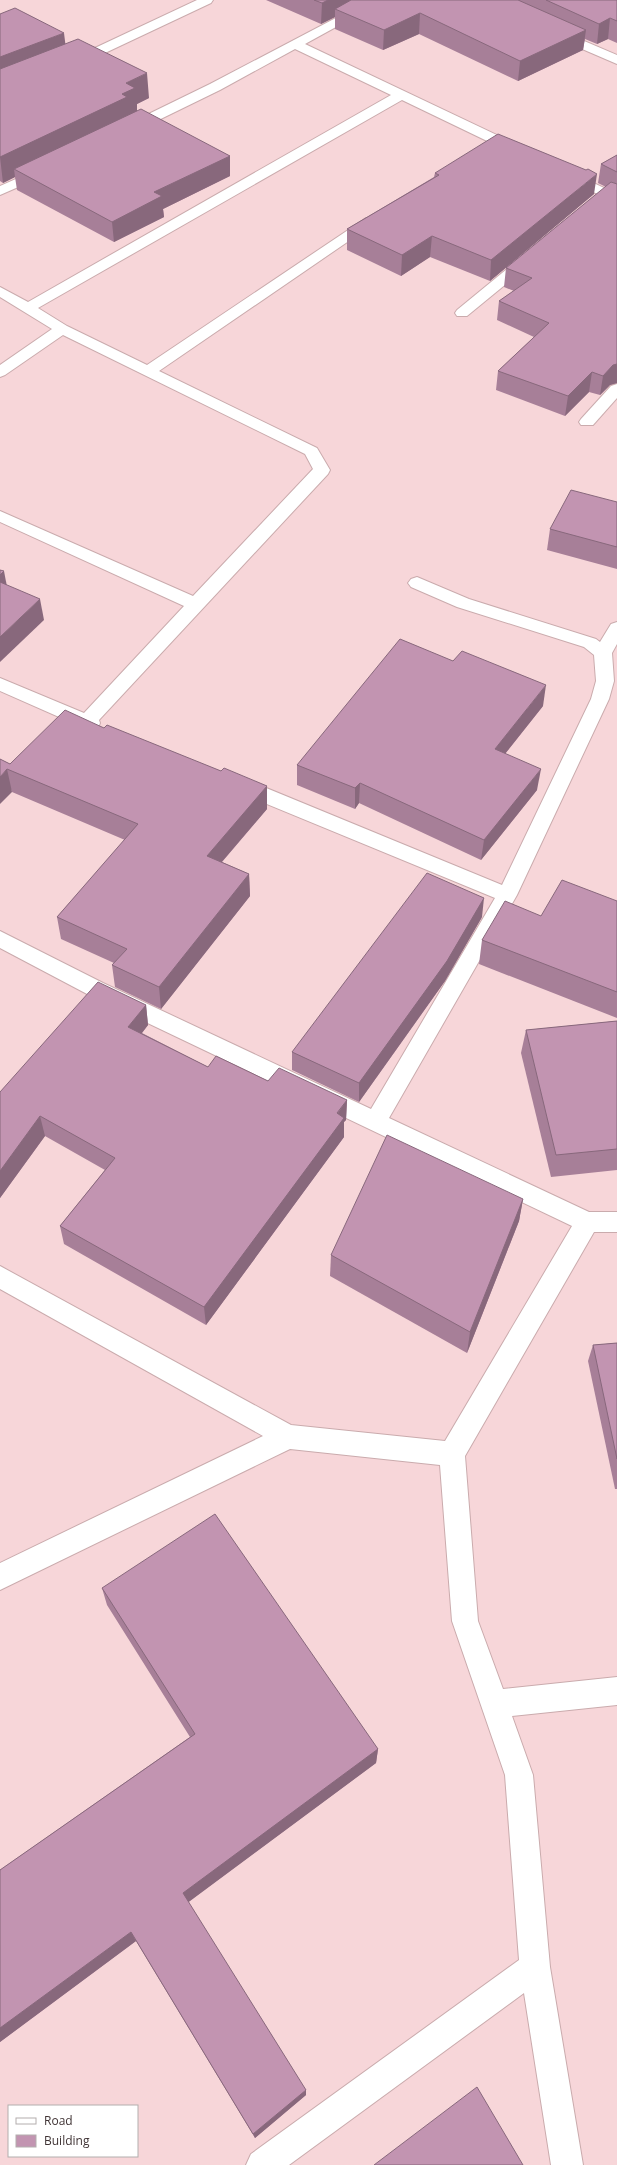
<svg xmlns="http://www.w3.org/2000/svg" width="617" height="2165" viewBox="0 0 617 2165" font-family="'Open Sans',sans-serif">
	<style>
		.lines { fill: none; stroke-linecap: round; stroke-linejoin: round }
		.minor-casing { stroke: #caabad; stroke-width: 2 }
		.minor { fill: #fff; fill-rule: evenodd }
		.wall { fill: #a77f98 }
		.shaded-wall { fill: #88687c }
		.building { fill: #c294b1; stroke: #88687c }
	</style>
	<rect width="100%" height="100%" fill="#f7d6d9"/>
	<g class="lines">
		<defs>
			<g id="minor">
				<path d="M197,0H213L211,3L105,53L73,65L67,61L69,58L97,47Z"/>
				<path d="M370,0H385L305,44L524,148L526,151L519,155L514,154L402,100L38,308L67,326L147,365L366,218H376L378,221L159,371L317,448L330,470L328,474L99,720L100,723L98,728L91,730L84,728L0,691V678L84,713L184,606L0,522V511L193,596L313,469L305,454L63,335L5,375L0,377V365L52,329L0,297V287L28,302L391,95L295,49L220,90L134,132H124L122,129L124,126L210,84Z"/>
				<path d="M556,29L617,55V64L552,36L550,33L552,30Z"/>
				<path d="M43,167L50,171L48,174L0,195V186Z"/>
				<path d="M568,171L617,194V203L563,178L561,175Z"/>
				<path d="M529,254L534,255L536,258L534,261L467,316H457L455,313L457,310L524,255Z"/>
				<path d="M617,384V398L593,425H581L579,422L581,419L611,386Z"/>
				<path d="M417,577L469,599L596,639L600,642L611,624L617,622V644L612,653L614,681L609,699L517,895L389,1118L589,1212H617V1232H594L465,1456L478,1621L503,1689L617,1677V1705L512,1716L533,1775L550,1967L583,2165H551L524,1993L289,2165H246L251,2154L519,1960L505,1775L452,1621L440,1465L290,1449L0,1590V1563L263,1436L0,1289V1266L291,1425L445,1441L572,1226L89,995L0,948V931L103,983L371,1109L495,898L233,790L230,785L233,780L240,778L247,780L502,885L591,699L596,681L594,655L584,647L457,607L411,587L408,583L411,579Z"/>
			</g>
		</defs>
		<use href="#minor" class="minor-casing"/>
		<use href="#minor" class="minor"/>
	</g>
	<g class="wall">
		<path d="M266,0H617V43L608,39L597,44L585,39L583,50L518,81L419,34L383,50L335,29V17L321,24Z"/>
		<path d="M0,14L65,44L149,98L137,104V111L230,156V176L163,209L164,217L114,242L17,190L15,177L3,183L0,181Z"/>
		<path d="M617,155V383L610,385L600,395L589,392L565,416L496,390L498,371L534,337L497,320L499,301L514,291L504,287L506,268L606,187L598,183L601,164Z"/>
		<path d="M435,173L594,194L490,281L430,257L401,276L347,250V229L434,177Z"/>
		<path d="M617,502V569L547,550L550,529Z"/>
		<path d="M543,706L505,754L537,790L481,860L359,803L355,809L297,785V765Z"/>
		<path d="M104,728L221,771L267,786V809L222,862L249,874L250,896L161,1009L115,987L112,965L114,963L61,939L57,917L125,840L12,792L0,759L10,764Z"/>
		<path d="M617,901V1018L479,964L482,940L541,916Z"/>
		<path d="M482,917L445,981L359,1102L292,1070V1052Z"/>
		<path d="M146,1005L148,1025L142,1033L208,1067L347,1100L346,1120L344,1122V1137L206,1325L64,1244L60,1226L105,1170L45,1136L0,1198V1092Z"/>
		<path d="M617,1021V1170L551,1177L521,1053L526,1030Z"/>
		<path d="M523,1199L519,1221L467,1353L330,1276L331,1255Z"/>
		<path d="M617,1343V1489H615L588,1361L593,1345Z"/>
		<path d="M102,1588L378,1749L376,1763L188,1902L306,2095L255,2138L136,1941L0,2042V1870L190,1737L107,1605Z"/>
	</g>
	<g class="shaded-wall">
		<path d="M328,0H367L335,9V17L321,24L322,3Z"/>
		<path d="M420,13L419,34L383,50L384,30Z"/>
		<path d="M610,18L608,39L597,44L599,24Z"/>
		<path d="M586,30L583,50L518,81L520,61Z"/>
		<path d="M64,33L67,57L0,83V57Z"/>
		<path d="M147,73L149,98L137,104V113L14,169L15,177L3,183L0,157L122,94L126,83Z"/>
		<path d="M230,156V176L163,209L164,217L114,242L112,222L154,192Z"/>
		<path d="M597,174L594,194L490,281L491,260Z"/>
		<path d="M432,236L430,257L401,276L402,255Z"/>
		<path d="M617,364V383L610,385L600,395L603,376L613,365Z"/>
		<path d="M592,372L589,392L565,416L568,396Z"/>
		<path d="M4,571L8,592L0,599V575Z"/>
		<path d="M40,599L44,620L0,662V637Z"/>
		<path d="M546,685L543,706L492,770L495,749Z"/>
		<path d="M7,769L12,792L0,804V777Z"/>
		<path d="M541,769L537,790L481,860L484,840Z"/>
		<path d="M360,783L359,803L355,809V788Z"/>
		<path d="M267,786V809L208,878L207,856Z"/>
		<path d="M249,874L250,896L161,1009L159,987Z"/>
		<path d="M484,898L482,917L445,981L359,1102V1083Z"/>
		<path d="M146,1005L148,1025L131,1047L128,1027Z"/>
		<path d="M347,1100L346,1120L344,1122V1137L206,1325L204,1307Z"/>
		<path d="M40,1116L45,1136L0,1198V1171Z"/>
		<path d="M523,1199L519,1221L467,1353L470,1332Z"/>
		<path d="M378,1749L376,1763L186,1904L183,1893Z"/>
		<path d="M131,1932L136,1941L0,2042V2028Z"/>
		<path d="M306,2090V2095L255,2138L253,2134Z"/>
	</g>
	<g class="building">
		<path d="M314,0H328L322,3Z"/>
		<path d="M351,0H518L586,30L520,61L420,13L384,30L335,9Z"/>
		<path d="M546,0H617V21L610,18L599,24Z"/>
		<path d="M15,8L64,33L0,57V14Z"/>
		<path d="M78,39L147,73L126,83L135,88L122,94L127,97L0,157V69Z"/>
		<path d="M141,109L230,156L154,192L162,196L112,222L14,169Z"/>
		<path d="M498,134L586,170L588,169L597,174L491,260L432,236L402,255L347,229L439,175L435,173Z"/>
		<path d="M617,155V172L601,164Z"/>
		<path d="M611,182L617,184V364L613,365L603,376L592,372L568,396L498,371L549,323L499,301L532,278L506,268Z"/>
		<path d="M571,490L617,502V547L550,529Z"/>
		<path d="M0,570L4,571L0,575Z"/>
		<path d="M0,582L40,599L0,637Z"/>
		<path d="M400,639L453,661L462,651L546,685L495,749L541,769L484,840L360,783L355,788L297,765Z"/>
		<path d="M65,710L104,728L107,725L221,771L224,768L267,786L207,856L249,874L159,987L112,965L127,949L57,917L138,824L7,769L0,777V759L10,764Z"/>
		<path d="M427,873L484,898L447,961L359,1083L292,1052Z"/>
		<path d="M562,880L617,901V992L482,940L505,901L541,916Z"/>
		<path d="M98,982L146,1005L128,1027L208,1067L216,1056L268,1081L279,1068L347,1100L337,1113L344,1118L204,1307L60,1226L115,1158L40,1116L0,1171V1092Z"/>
		<path d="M617,1021V1149L556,1155L526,1030Z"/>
		<path d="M387,1135L523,1199L470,1332L331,1255Z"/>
		<path d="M617,1343V1459L593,1345Z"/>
		<path d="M215,1514L378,1749L183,1893L306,2090L253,2134L131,1932L0,2028V1870L195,1734L102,1588Z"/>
		<path d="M477,2087L523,2165H374Z"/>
	</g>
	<rect x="8" y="2105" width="130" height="52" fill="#ffffff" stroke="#b3aeae"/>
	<rect x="16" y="2118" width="20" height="6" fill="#ffffff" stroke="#b3aeae"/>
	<text x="44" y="2125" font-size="12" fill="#403435">Road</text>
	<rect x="16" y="2135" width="20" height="12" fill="#c294b1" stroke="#b3aeae"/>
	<text x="44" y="2145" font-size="12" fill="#403435">Building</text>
</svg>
